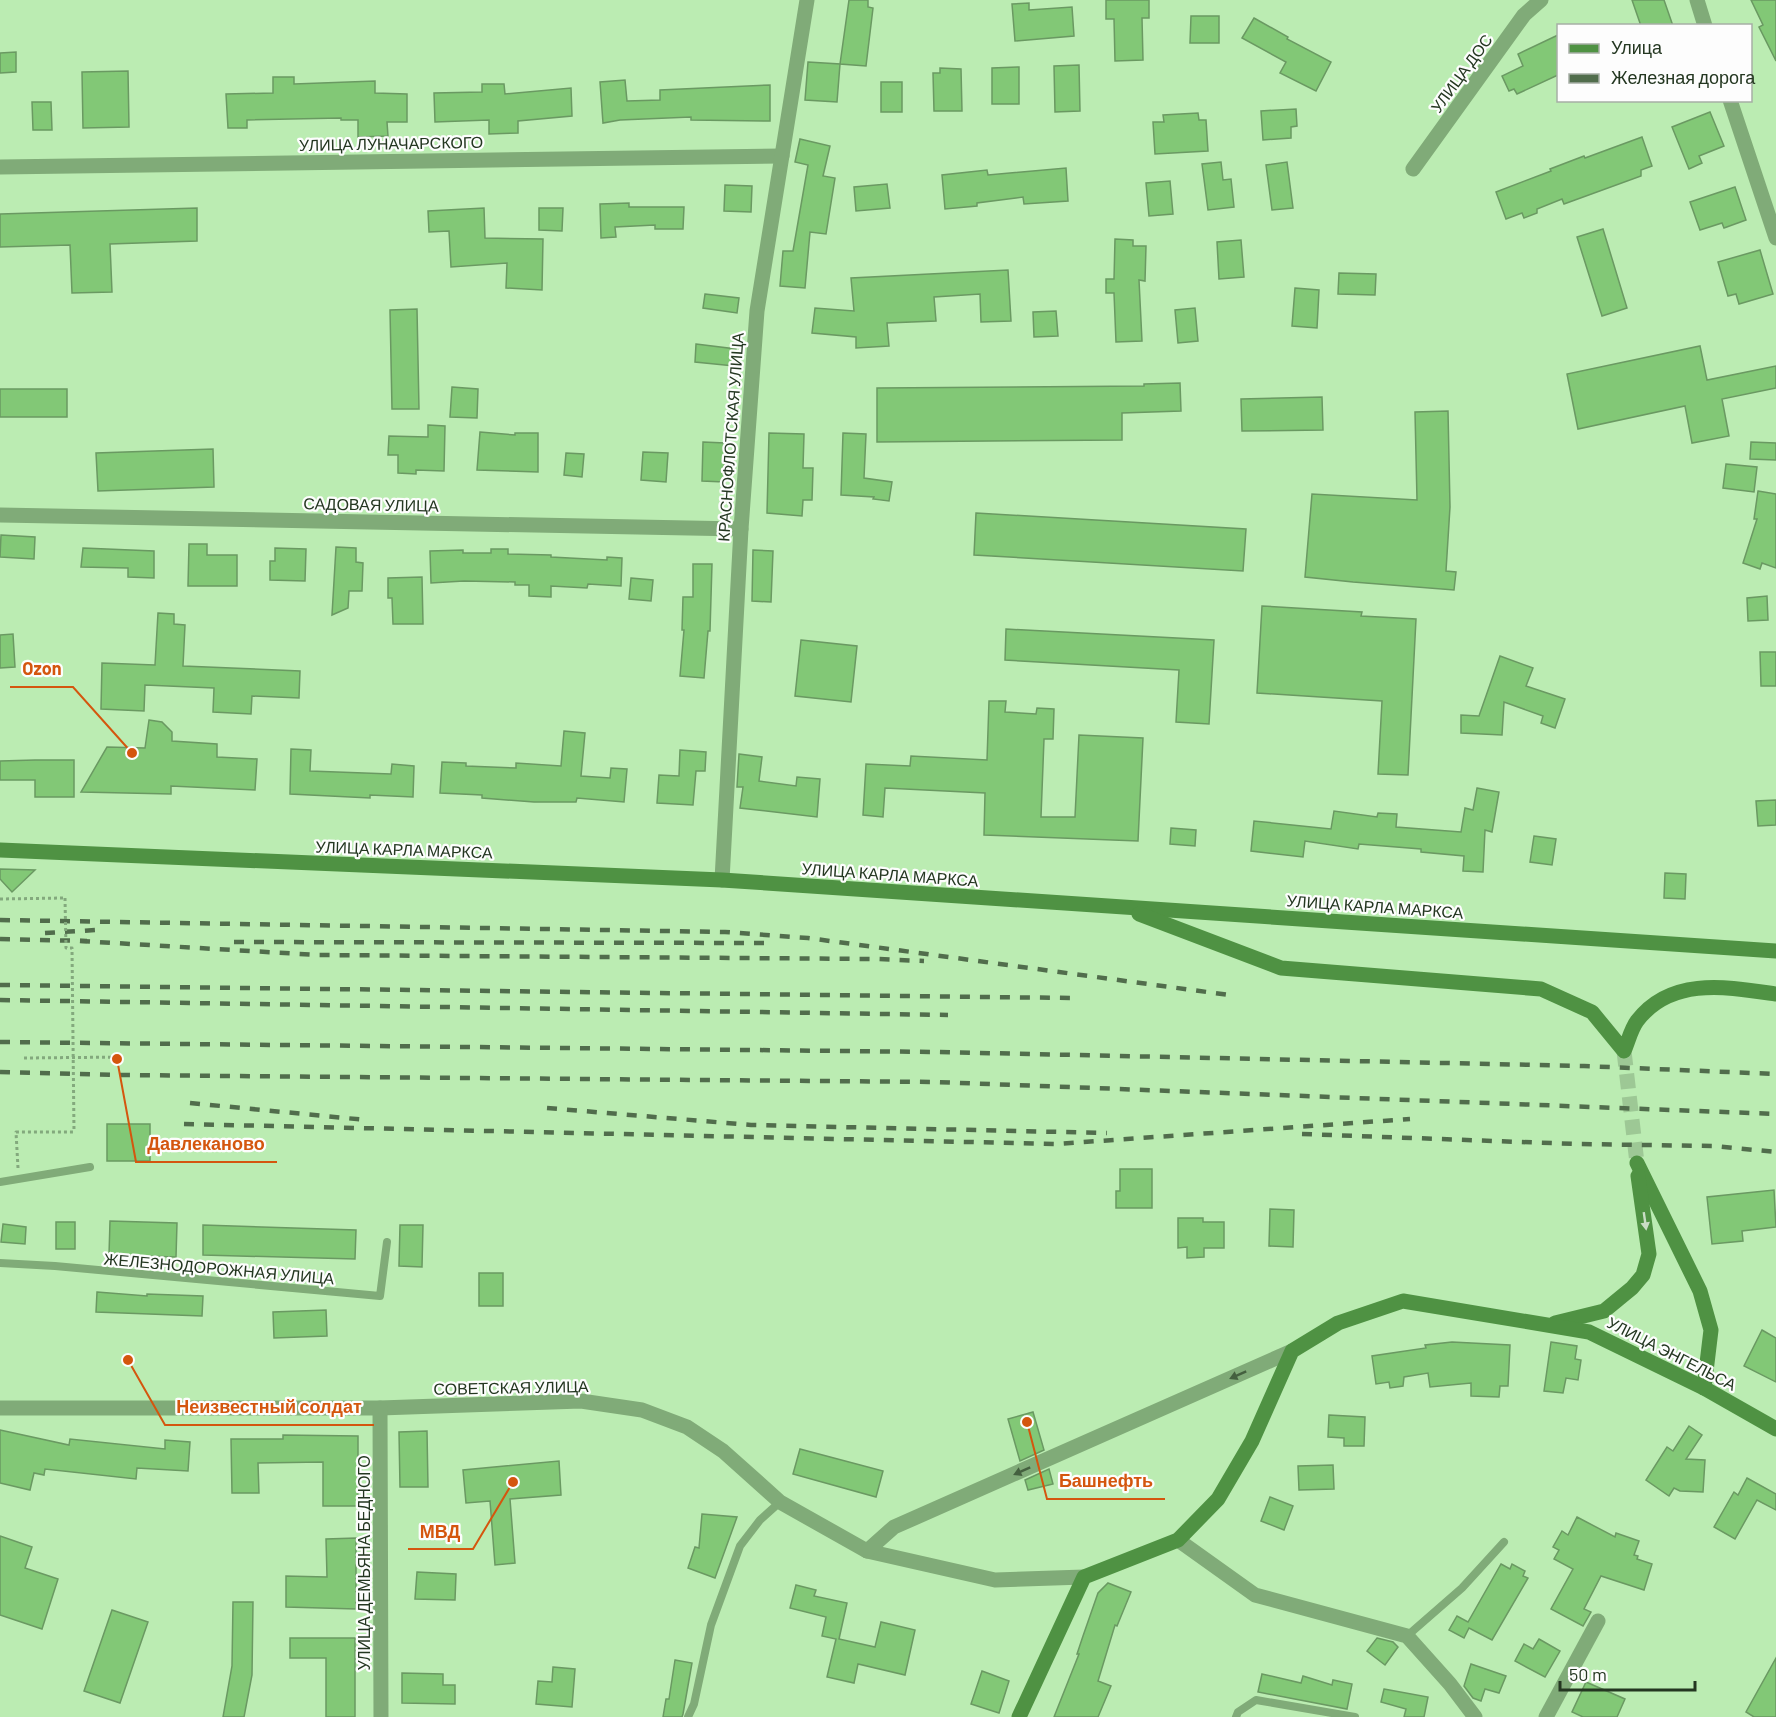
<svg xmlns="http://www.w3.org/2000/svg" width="1776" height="1717" viewBox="0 0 1776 1717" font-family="Barlow,sans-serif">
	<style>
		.building { fill: #82c876; stroke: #6a9962; stroke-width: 1.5 }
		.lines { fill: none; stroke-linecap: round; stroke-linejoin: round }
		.secondary-tunnel { stroke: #9dc895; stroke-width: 15; stroke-dasharray: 15 8; stroke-linecap: butt }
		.path { stroke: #83a97d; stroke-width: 3; stroke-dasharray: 3 3; stroke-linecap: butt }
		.lane { stroke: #80ab78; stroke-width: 8 }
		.street { stroke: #80ab78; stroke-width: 15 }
		.secondary { stroke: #4f9243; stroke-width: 15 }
		.rail { stroke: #516d4c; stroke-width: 4.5; stroke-dasharray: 10 10; stroke-linecap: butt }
		.path-bridge { stroke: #83a97d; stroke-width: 3; stroke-dasharray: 3 3; stroke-linecap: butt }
		.oneway { fill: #c9ddc5 }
		.oneway2 { fill: #44603f }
		.labels { text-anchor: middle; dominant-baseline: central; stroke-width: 4.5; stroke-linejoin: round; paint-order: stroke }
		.street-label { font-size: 16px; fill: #243721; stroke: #fdfdfd }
		.leader { fill: none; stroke: #d4560e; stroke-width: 2 }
		.callout-dot { fill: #d4560e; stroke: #fdfdfd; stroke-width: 2 }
		.callout-label { font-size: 18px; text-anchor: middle; font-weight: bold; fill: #d4560e; stroke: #fdfdfd; stroke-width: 4.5; stroke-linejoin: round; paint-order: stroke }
	</style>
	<rect width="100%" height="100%" fill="#bbecb2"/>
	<g class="building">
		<path d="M849,0H868V7L873,8L866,66L840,64Z"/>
		<path d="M1106,0H1149V18H1142L1143,60L1115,61L1114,19H1106Z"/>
		<path d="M1632,0H1664L1673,26H1641Z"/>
		<path d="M1751,0H1776V61L1759,27L1763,25Z"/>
		<path d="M1029,3V10L1072,7L1074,36L1015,41L1012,4Z"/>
		<path d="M1191,16H1219V43H1190Z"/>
		<path d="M1254,18L1288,37L1287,39L1331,62L1316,91L1280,73L1286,62L1242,38Z"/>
		<path d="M1558,35V75L1517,94L1514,89L1509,91L1502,76L1523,66L1518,54Z"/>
		<path d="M16,52V72L0,73V53Z"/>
		<path d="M808,62L840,64L837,102L805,100Z"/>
		<path d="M1079,65L1080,111L1055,112L1054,66Z"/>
		<path d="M1019,67V104H992V68Z"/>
		<path d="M940,68L961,69L962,111H934L933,73H940Z"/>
		<path d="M128,71L129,127L83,128L82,72Z"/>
		<path d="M273,77H294V84L375,81V93L407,94V122H387L388,136L358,137V120H341V118L247,120V128H228L226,94L273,93Z"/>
		<path d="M625,80L627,101L660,100V90L770,85V121L691,120V117L620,120L603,123L600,82Z"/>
		<rect x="881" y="82" width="21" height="30"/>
		<path d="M482,84H504L505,94L571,88L572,116L518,121V133L489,134V120L435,122L434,93L482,92Z"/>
		<path d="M32,102H51L52,130H33Z"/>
		<path d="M1296,109L1297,126L1291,127V138L1263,140L1261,111Z"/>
		<path d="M1710,112L1724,146L1699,156L1702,163L1689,169L1672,127Z"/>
		<path d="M1198,113L1199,120H1206L1208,151L1155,154L1153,122H1164L1163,115Z"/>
		<path d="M1642,137L1652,166L1641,170V176L1564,204L1562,199L1537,209V213L1524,218L1522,213L1506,219L1496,192L1551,171L1550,169L1584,156L1585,158Z"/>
		<path d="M800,139L830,146L823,176L835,178L826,234L810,232L805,288L780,286L783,251H793L808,165L795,162Z"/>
		<path d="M1221,162L1223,180L1231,179L1234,207L1208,210L1202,164Z"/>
		<path d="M1287,162L1293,208L1272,210L1266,165Z"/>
		<path d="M1066,168L1068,201L1024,204L1023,197L977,203V206L945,209L942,175L987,170L988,175Z"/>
		<path d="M1170,181L1173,214L1149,216L1146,183Z"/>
		<path d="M887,184L890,208L856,211L854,187Z"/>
		<path d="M725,185L752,186L751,212L724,211Z"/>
		<path d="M1735,187L1746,220L1724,228L1722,223L1700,230L1690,202Z"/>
		<path d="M629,203V207H684L683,229H655V225L615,227L616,237L601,238L600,204Z"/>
		<path d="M197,208V241L110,244L112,292L72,293L70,245L0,247V214Z"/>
		<path d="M484,208L485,238L543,239L542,290L506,288L507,263L451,267L449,231L429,232L428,211Z"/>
		<path d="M539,208H563L562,231L539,230Z"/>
		<path d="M1603,229L1627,308L1602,316L1577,237Z"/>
		<path d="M1115,239L1133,240V246H1146L1145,281L1139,280L1142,341L1116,342L1114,293H1106V279H1114Z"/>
		<path d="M1241,240L1244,277L1219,279L1217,242Z"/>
		<path d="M1760,250L1773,294L1739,304L1736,294L1728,296L1718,262Z"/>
		<path d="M1008,270L1011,321L981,322L980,294L934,297L936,321L887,323L889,346L856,348V337L812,333L815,308L854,311L851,278Z"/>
		<path d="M1339,273L1376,274L1375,295L1338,294Z"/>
		<path d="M1295,288L1319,290L1317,328L1292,326Z"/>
		<path d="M705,294L739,298L737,313L703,308Z"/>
		<path d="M1195,308L1198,341L1178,343L1175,310Z"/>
		<path d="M417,309L419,409H392L390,310Z"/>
		<path d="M1056,311L1058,336L1034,337L1033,312Z"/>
		<path d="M696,344L736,349L734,366L695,362Z"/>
		<path d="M1700,346L1707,380L1776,366V388L1722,399L1729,436L1692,443L1685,406L1578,429L1567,374Z"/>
		<path d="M1180,383L1181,411L1122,413V440L877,442V388L1144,386V384Z"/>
		<path d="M452,387L478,389L477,418L450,417Z"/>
		<rect x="0" y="389" width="67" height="28"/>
		<path d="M1322,397L1323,430L1242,431L1241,399Z"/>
		<path d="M1448,411L1450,507L1446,571L1456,572L1454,590L1353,582L1305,577L1312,494L1417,500L1415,412Z"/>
		<path d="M428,425L445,426L444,471L416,470V474L398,473V455H388L389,436L428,437Z"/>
		<path d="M480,432L515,435V433H538V472L477,470Z"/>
		<path d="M769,433L804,434L803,468H813L812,500H803L802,516L767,513Z"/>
		<path d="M843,433L866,434L864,478L892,482L889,501L873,499L874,497L841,495Z"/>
		<path d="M703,442L725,443L724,482L702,481Z"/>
		<path d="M1751,442L1776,443V460L1750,459Z"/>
		<path d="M213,449L214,487L98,491L96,453Z"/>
		<path d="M643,452L668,453L666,482L641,480Z"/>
		<path d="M566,453L584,454L582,477L564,475Z"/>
		<path d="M1726,464L1757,467L1754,492L1723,488Z"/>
		<path d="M1758,491L1776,494V568L1762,563L1760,569L1743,563L1757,519H1754Z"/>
		<path d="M976,513L1246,529L1243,571L974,555Z"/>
		<path d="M1,535L35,537L34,559L0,557Z"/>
		<path d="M189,544H207V555H237V586H188Z"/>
		<path d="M336,547L356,548V562L363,563L362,591H349L348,608L332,615Z"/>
		<path d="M83,548L154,551V578L128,577V568L81,567Z"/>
		<path d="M275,548L306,549L305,581L270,580V561H275Z"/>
		<path d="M491,549H508V554L551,555V557L607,560V557L622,558L621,586L588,584L587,588L551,586V597L529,596V585H515V582L464,581L431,583L430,551L463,550V553H491Z"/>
		<path d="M753,550L773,551L771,602L752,601Z"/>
		<path d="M693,564H712L710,631H708L704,678L680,676L684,630H682L683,597H693Z"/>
		<path d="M422,577L423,624H393L392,598H388V578Z"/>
		<path d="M631,578L653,580L651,601L629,599Z"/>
		<path d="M1767,596L1768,620L1748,621L1747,598Z"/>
		<path d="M1262,606L1362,612L1361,616L1416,619L1408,775L1378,774L1382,701L1257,693Z"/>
		<path d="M158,613L174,614V624L185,625L183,666L300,671L299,698L252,696L251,714L213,712L214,688L145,685L144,711L101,709L102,663L155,665Z"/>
		<path d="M1006,629L1214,640L1209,724L1176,722L1179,670L1005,660Z"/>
		<path d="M13,634L15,667L0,668V635Z"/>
		<path d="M801,640L857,646L851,702L795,696Z"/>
		<path d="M1760,652H1776V686H1761Z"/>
		<path d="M1500,656L1533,668L1526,686L1565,699L1555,728L1541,723L1543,716L1504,702L1502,735L1461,733V715L1479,716Z"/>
		<path d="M989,701H1006L1005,712L1036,714L1037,708L1054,709L1053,739H1044L1041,817H1075L1079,735L1143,738L1138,841L984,835L985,793L885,788L883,817L863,815L866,764L910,766L911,756L987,760Z"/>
		<path d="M149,720L162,722L172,732V741L217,744V757L257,759L255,790L171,786V794L81,792L107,747L145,748Z"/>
		<path d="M564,731L585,733L581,776L610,778L611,768L627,769L624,802L577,798L576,802H534L482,798V795L440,793L442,762L466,763V766L516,768V763L561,766Z"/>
		<path d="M291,749L311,750L310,771L391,774L392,764L414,766L413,797L370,795V798L290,794Z"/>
		<path d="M680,750L706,752L705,771H696L693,805L657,803L659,775L679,776Z"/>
		<path d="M739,754L762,757L759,781L796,786L797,777L820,779L817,817L740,808L743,787H737Z"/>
		<path d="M35,760H74V797H35V780H0V761Z"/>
		<path d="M1477,788L1499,792L1492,832L1485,830L1483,872L1463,871L1464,856L1421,852V849L1359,844L1358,849L1305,841L1303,857L1251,851L1254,821L1331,829L1334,811L1377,817L1378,813L1397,814L1396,827L1461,832L1465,808L1473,810Z"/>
		<path d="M1776,800V825L1758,826L1756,801Z"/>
		<path d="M1171,828L1196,830L1195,846L1170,844Z"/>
		<path d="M1534,836L1556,839L1552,865L1530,862Z"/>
		<path d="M0,869L35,870L12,892L0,879Z"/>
		<path d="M1665,873L1686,874L1685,899L1664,898Z"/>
		<rect x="107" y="1124" width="43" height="37"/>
		<path d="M1120,1169H1152V1208H1116V1191H1120Z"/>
		<path d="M1774,1190L1776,1227L1742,1231L1743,1241L1712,1244L1707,1197Z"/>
		<path d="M1270,1209L1294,1210L1293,1247L1269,1246Z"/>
		<path d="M1178,1218H1203V1222H1224V1248H1204V1257L1187,1258V1247L1178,1248Z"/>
		<path d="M110,1221L177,1223L176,1257L109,1255Z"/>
		<rect x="56" y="1222" width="19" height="27"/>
		<path d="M3,1224L26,1227L25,1244L1,1242Z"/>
		<path d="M203,1225L356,1230L355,1259L203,1255Z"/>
		<path d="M400,1225H423L422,1267L399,1266Z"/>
		<rect x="479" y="1273" width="24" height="33"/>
		<path d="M97,1292L147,1296V1294L203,1296L202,1316L96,1312Z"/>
		<path d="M326,1310L327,1336L274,1338L273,1312Z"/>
		<path d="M1762,1330L1776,1338V1382L1744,1366Z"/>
		<path d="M1452,1342L1510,1345L1508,1386H1500L1499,1397L1471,1396V1383L1430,1387L1428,1373L1404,1377L1403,1386L1390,1388L1389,1382L1376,1384L1372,1356L1426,1348L1425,1345Z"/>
		<path d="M1551,1342L1577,1346L1575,1359L1581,1360L1578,1380L1566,1378L1563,1393L1544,1391Z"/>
		<path d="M1033,1412L1044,1450L1020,1461L1008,1419Z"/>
		<path d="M1329,1415L1365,1417L1364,1446H1344V1438L1328,1437Z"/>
		<path d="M1689,1426L1702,1435L1686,1459L1705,1460L1703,1492L1680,1491L1674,1488L1669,1496L1646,1480L1667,1447L1673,1451Z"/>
		<path d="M0,1430L69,1445L70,1439L165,1449V1440L190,1442L188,1471L137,1468L136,1479L45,1469L44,1475L34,1473L30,1490L0,1483Z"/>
		<path d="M427,1431L428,1487H400L399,1432Z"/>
		<path d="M283,1435L358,1436V1506H323V1462L258,1463L259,1493H232L231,1439H283Z"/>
		<path d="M800,1449L883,1471L876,1497L793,1474Z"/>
		<path d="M559,1461L561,1495L510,1499L515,1563L495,1565L490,1501L466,1503L463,1470Z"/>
		<path d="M1333,1465L1334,1489L1299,1490L1298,1466Z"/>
		<path d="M1049,1469L1053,1484L1028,1490L1025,1480Z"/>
		<path d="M1747,1478L1776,1494V1510L1757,1500L1735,1539L1714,1527L1734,1492L1738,1495Z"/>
		<path d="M1270,1497L1293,1506L1284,1530L1261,1521Z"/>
		<path d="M702,1514L737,1517L715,1578L688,1568L695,1547L699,1548Z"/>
		<path d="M1577,1517L1615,1537L1616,1533L1639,1541L1634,1555L1638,1556L1637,1559L1652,1564L1644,1590L1601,1576L1584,1609L1591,1612L1583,1626L1551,1609L1573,1569L1554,1559L1559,1550L1553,1547L1562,1531L1568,1535Z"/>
		<path d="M0,1536L32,1547L25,1568L58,1579L42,1629L0,1615Z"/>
		<path d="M356,1538V1609L286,1607V1576L327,1577L326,1539Z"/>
		<path d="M1501,1564L1510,1569L1512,1564L1525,1571L1523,1576L1528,1578L1492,1640L1469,1628L1464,1638L1449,1630L1457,1616L1468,1622Z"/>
		<path d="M417,1572L456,1574L455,1600L415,1599Z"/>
		<path d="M1108,1583L1131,1592L1117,1626L1115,1625L1098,1681L1111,1686L1098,1717H1054L1079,1654H1077L1083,1636L1098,1593Z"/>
		<path d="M796,1585L816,1590L814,1596L847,1603L839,1639L875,1647L881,1622L915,1630L905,1675L858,1664L854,1683L827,1677L836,1639L822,1636L826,1617L790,1608Z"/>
		<path d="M233,1602H253L252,1675L244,1717H223L232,1666Z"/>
		<path d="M112,1610L148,1622L120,1703L84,1691Z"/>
		<path d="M290,1638H355V1717H326V1658H290Z"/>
		<path d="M1377,1638L1393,1642L1398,1647L1385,1665L1367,1651Z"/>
		<path d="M1539,1639L1560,1651L1545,1677L1515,1661L1524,1644L1533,1649Z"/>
		<path d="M1776,1658V1717H1754L1746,1712Z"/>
		<path d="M675,1660L692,1663L683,1714L682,1717H663L666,1699H669Z"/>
		<path d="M1471,1664L1506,1676L1499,1693L1485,1689L1481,1701L1473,1698L1464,1686Z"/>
		<path d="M553,1667L575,1669L572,1707L536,1704L538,1681L552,1682Z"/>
		<path d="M982,1671L1009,1681L999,1713L971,1704Z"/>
		<path d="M402,1673L443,1674V1685H455V1704L402,1703Z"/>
		<path d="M1262,1674L1301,1683L1303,1676L1332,1685L1333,1680L1352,1684L1347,1709L1258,1692Z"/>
		<path d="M1586,1682L1625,1699L1617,1717H1583L1572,1712Z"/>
		<path d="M1384,1689L1428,1697L1424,1717H1404L1406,1709L1381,1702Z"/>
	</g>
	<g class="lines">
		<path class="secondary-tunnel" d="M1624,1051L1637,1163"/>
		<g class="path">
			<path d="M0,899L65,898"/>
			<path d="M24,1058L126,1057"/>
			<path d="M18,1168L16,1132H74"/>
		</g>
		<g class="lane">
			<path d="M0,1182L90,1167"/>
			<path d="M0,1263L55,1266L380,1296L387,1242"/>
			<path d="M1407,1636L1462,1588L1504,1542"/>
			<path d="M688,1717L694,1704L711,1625L740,1546L760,1520L780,1502"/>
			<path d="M1236,1717L1238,1712L1256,1700L1355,1717"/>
		</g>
		<g class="street">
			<path d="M1697,0L1705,26"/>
			<path d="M1730,100L1776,238"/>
			<path d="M0,167L782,156"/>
			<path d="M1413,169L1524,15L1541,0"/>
			<path d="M0,515L741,529"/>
			<path d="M722,880L741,529L757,311L807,0"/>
			<path d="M0,1408H380L581,1401L642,1410L687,1427L723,1451L780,1502L867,1551L995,1580L1084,1577"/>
			<path d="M380,1408L381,1717"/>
			<path d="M1178,1540L1255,1595L1407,1636L1450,1684L1475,1717"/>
			<path d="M867,1551L894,1527L1292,1351"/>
			<path d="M1546,1717L1598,1621"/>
		</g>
		<g class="secondary">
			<path d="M0,850L722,880L1776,951"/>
			<path d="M1139,914L1281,968L1541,989L1592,1012L1624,1051C1628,1042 1631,1029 1637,1021C1671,976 1728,987 1776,994"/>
			<path d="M1637,1163L1700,1291L1711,1330L1704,1388"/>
			<path d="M1555,1323L1604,1311L1632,1288L1643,1275L1649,1254L1638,1176"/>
			<path d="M1019,1717L1084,1577L1178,1540L1218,1499L1252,1441L1292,1351L1338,1323L1403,1301L1589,1332L1704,1388L1776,1429"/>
		</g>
		<g class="rail">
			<path d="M0,920L725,932L808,938L1229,995"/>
			<path d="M45,933L96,930"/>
			<path d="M0,939L87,941"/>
			<path d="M80,941L318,955L877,959L924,961"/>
			<path d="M234,942L771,943"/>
			<path d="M0,985L1071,998"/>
			<path d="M0,1000L948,1015"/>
			<path d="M0,1042L938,1052L1584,1066L1776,1074"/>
			<path d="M0,1072L117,1075L936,1082L1776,1114"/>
			<path d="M190,1103L366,1120"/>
			<path d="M547,1108L751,1125L1107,1133"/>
			<path d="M184,1124L1056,1144L1410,1119"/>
			<path d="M1302,1134L1577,1144L1714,1146L1776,1152"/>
		</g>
		<path class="path-bridge" d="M65,898L66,948H72L74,1132"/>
	</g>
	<defs><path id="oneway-solid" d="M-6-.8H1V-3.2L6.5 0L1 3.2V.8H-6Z" transform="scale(1.5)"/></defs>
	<use class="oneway" href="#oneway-solid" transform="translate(1645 1221) rotate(82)"/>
	<g class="oneway2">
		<use href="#oneway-solid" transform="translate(1238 1375) rotate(156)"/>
		<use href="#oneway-solid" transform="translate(1022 1471) rotate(156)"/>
	</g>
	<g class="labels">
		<g class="street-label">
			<text transform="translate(1461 73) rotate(-54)">УЛИЦА ДОС</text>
			<text transform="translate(391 143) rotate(-1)">УЛИЦА ЛУНАЧАРСКОГО</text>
			<text transform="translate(730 437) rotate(-86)">КРАСНОФЛОТСКАЯ УЛИЦА</text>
			<text transform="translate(371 504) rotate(1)">САДОВАЯ УЛИЦА</text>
			<text transform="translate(404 849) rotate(2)">УЛИЦА КАРЛА МАРКСА</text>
			<text transform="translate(890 874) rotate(4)">УЛИЦА КАРЛА МАРКСА</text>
			<text transform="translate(1375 906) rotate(4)">УЛИЦА КАРЛА МАРКСА</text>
			<text transform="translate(219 1268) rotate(5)">ЖЕЛЕЗНОДОРОЖНАЯ УЛИЦА</text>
			<text transform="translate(1672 1353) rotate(27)">УЛИЦА ЭНГЕЛЬСА</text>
			<text transform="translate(511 1387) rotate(-1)">СОВЕТСКАЯ УЛИЦА</text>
			<text transform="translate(363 1563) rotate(-90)">УЛИЦА ДЕМЬЯНА БЕДНОГО</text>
		</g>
	</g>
	<path class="leader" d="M132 753L73 687H10M117 1059L136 1162H277M128 1360L165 1425H374M1027 1422L1047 1499H1165M513 1482L473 1549H408"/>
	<g class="callout-dot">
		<circle cx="132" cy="753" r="6"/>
		<circle cx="117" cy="1059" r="6"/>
		<circle cx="128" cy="1360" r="6"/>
		<circle cx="1027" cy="1422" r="6"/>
		<circle cx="513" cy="1482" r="6"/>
	</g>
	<g class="callout-label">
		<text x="42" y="675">Ozon</text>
		<text x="206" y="1150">Давлеканово</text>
		<text x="269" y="1413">Неизвестный солдат</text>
		<text x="1106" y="1487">Башнефть</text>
		<text x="440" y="1538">МВД</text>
	</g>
	<rect x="1557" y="24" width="195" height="78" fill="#fdfdfd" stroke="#a6aea5" stroke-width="1.5"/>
	<rect x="1569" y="44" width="30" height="9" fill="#4f9243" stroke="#a6aea5" stroke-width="1.5"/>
	<text x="1611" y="54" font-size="18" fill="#243721">Улица</text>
	<rect x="1569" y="74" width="30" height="9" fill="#516d4c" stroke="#a6aea5" stroke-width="1.5"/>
	<text x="1611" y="84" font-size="18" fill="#243721">Железная дорога</text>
	<path d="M1560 1681v9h135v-9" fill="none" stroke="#243721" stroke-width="3"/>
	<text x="1569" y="1681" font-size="18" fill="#243721" stroke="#fdfdfd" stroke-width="4.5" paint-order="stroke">50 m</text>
</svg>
